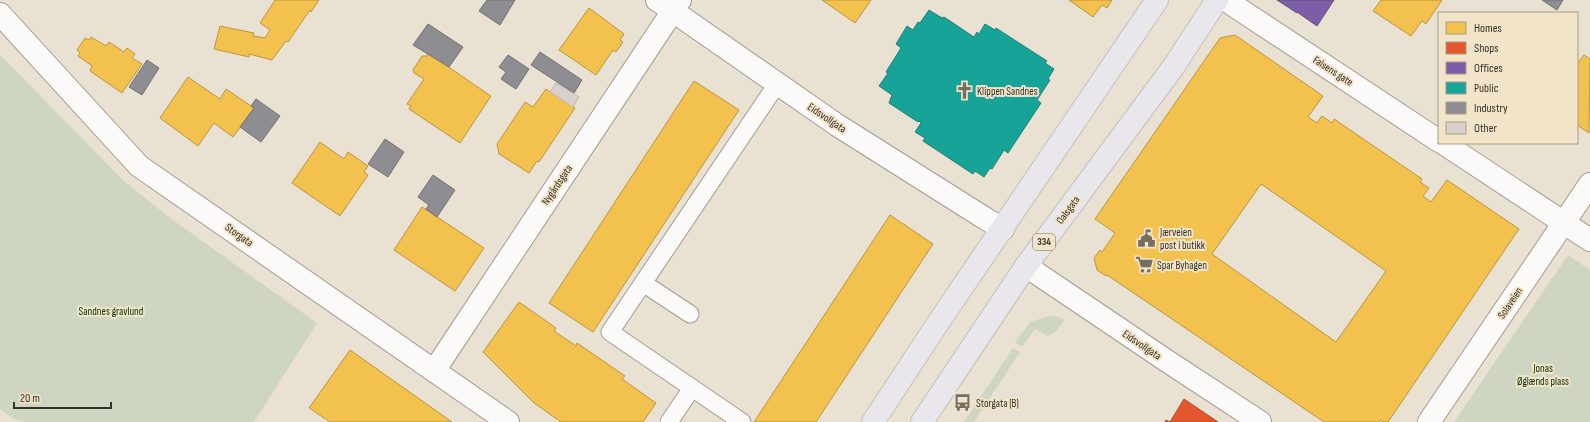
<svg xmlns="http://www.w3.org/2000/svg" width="1590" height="422" viewBox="0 0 1590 422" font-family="'Sofia Sans Condensed',sans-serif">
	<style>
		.green { fill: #ced6c2 }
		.homes { fill: #f2c14e; stroke: #ba9642; fill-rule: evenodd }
		.shops { fill: #e4572e; stroke: #b04c2c }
		.offices { fill: #7b5ea7; stroke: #665080 }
		.public { fill: #17a398; stroke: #208176 }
		.industry { fill: #8d8d92; stroke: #737172 }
		.building { fill: #d9d0cc; stroke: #bfb7b3 }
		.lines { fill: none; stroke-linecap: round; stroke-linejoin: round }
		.lane-casing { stroke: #a29c91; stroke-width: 19 }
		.street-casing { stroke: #a29c91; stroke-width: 24 }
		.secondary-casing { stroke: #a29c91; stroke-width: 24 }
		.primary-casing { stroke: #c3c0b8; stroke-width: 24 }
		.lane { stroke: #fcfaf8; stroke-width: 17 }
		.street { stroke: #fcfaf8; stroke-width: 22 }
		.secondary { stroke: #fcfaf8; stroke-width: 22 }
		.primary { stroke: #e9e7eb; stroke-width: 22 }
		.labels { text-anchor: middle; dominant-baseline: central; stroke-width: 4; stroke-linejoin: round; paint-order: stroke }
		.shield { fill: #f2e4c9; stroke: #6e6757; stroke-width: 1 }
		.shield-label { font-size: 10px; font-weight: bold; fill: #363126 }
		.street-label { font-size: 11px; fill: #363126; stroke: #f2e4c9 }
		.poi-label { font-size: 11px; fill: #363126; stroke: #f2e4c9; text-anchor: start }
		.park-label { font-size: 11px; fill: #053401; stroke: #f2e4c9 }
	</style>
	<rect width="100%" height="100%" fill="#e9e1d2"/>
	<g class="green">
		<path d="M0,55L125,182L170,218L317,323L254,422H25L14,419L0,409Z"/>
		<path d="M1568,255L1590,270V422H1454Z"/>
		<path d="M1053,315L1065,320L1054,333L1047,336L1035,329L1025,343L1022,346L1015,343L1030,322Z"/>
		<path d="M1013,348L1020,352L974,422H964Z"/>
	</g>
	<g class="homes">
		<path d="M275,0H319L311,12L310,10L288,42L286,41L272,60L249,54V57L214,49L220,26L254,33L253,36L265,38L270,30L260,23Z"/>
		<path d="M822,0H871L855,23Z"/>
		<path d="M1069,0H1112L1107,8L1102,5L1093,17Z"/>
		<path d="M1381,0H1442L1426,24L1422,21L1411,36L1373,11Z"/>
		<path d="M589,8L624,34L620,40L623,42L616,52L613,50L596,75L559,50Z"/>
		<path d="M1235,35L1323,96L1308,117L1317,123L1322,116L1332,123L1334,119L1422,179L1420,182L1429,188L1423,196L1431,202L1447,180L1519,229L1388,422H1383L1381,420L1379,422H1324L1107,275L1106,276L1097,270L1094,258L1100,250L1102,252L1115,233L1095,219L1220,38ZM1261,184L1386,271L1336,342L1212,254Z"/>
		<path d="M91,37L106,46L109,42L124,52L127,48L135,54L132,58L142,64L122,93L90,71L92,66L78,56L80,53L77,50L85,38L89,40Z"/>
		<path d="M428,53L491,96L460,143L409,109L411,106L407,104L424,79L414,73L413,70L422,56H427Z"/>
		<path d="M1584,55L1590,59L1589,133L1577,125V64Z"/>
		<path d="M188,77L220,99L226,89L254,108L233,137L214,123L198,146L160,118Z"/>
		<path d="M694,81L739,110L593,332L549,303Z"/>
		<path d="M546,89L575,108L539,162L537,161L529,173L499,154L497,144L525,102L533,107Z"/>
		<path d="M320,142L344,159L348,152L368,166L364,172L368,175L340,216L292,183Z"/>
		<path d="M422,207L484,248L455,291L394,250Z"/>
		<path d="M890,215L933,244L816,422H754Z"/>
		<path d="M519,302L556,328L554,331L576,346L577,343L625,376L622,379L656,403L643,422H561L534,403L483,352Z"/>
		<path d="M350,350L452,422H330L309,408Z"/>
	</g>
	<path class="shops" d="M1184,399L1218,422H1165L1166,420L1170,422Z"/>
	<path class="offices" d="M1277,0H1334L1317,26L1297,12V13Z"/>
	<path class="public" d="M929,10L942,18L944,17L974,37L977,32L979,34L985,24L995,30L996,28L1047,61L1045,63L1054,69L1048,79L1050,80L1037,100L1041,103L1008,153L1004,150L992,169L990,168L984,177L975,171L973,174L923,141L925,138L915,132L921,123L919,121L918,122L889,103L892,95L879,86L888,73L886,72L901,48L896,44L907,26L913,30L918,22L920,23Z"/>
	<g class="industry">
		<path d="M487,0H515L500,25L479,11Z"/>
		<path d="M1542,0H1563L1557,10Z"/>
		<path d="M428,24L463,47L449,67L413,45Z"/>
		<path d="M540,52L582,80L574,93L531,65Z"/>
		<path d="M508,55L529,69L516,89L501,79L506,72L499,67Z"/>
		<path d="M147,60L159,68L142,95L129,87Z"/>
		<path d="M256,99L280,116L261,142L240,127L254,108L251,106Z"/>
		<path d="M385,139L404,152L388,177L368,164Z"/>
		<path d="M433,175L455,190L437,217L426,209L429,205L418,197Z"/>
	</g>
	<path class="building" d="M556,83L579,97L573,107L550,92Z"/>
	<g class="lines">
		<defs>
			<g id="lane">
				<path d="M643,283L690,314"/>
				<path d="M669,422L692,388"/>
				<path d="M742,422L610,332L777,84"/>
			</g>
			<g id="street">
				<path d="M657,0L837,125L986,219L1003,229"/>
				<path d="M1227,0L1233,5L1439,141"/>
				<path d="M0,14L139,166L508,422"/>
				<path d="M1443,143L1590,240"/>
				<path d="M1026,266L1167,361L1260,422"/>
				<path d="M434,371L680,0"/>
			</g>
			<path id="secondary" d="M1429,422L1590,184"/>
			<g id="primary">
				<path d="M873,422L938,323L1157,0"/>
				<path d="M922,422L1026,266L1174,66L1217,0"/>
			</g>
		</defs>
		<use href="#lane" class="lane-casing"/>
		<use href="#street" class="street-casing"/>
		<use href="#secondary" class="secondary-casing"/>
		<use href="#primary" class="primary-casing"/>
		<use href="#lane" class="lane"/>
		<use href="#street" class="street"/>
		<use href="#secondary" class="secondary"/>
		<use href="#primary" class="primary"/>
	</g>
	<defs>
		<symbol id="church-bare" viewBox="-9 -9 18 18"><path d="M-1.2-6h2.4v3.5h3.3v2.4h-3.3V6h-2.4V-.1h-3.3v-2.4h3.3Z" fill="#756f62" stroke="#f2e4c9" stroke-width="2.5" paint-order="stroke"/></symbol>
		<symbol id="civic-bare" viewBox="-9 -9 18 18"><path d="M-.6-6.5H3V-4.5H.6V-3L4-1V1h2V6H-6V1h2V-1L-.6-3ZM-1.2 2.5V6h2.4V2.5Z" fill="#756f62" stroke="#f2e4c9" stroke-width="2.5" paint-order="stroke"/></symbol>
		<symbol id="supermarket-bare" viewBox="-9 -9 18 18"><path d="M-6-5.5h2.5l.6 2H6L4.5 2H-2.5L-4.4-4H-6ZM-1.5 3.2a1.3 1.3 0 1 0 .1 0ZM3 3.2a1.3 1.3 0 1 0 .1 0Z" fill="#756f62" stroke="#f2e4c9" stroke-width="2.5" paint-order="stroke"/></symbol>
		<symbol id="bus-bare" viewBox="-9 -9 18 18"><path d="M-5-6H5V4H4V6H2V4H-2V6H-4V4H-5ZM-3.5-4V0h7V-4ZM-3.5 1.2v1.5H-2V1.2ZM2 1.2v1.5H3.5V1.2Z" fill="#756f62" stroke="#f2e4c9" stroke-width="2.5" paint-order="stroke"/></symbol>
	</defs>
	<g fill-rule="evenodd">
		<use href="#church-bare" x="952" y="78" width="25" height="25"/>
		<use href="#civic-bare" x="1134" y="226" width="25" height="25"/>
		<use href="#supermarket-bare" x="1132" y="252" width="25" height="25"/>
		<use href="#bus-bare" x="950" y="390" width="25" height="25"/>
	</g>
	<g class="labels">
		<rect class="shield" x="1033" y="234" width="22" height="16" rx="3"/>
		<g class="shield-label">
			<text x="1044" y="242">334</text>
		</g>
		<g class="street-label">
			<text transform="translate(1333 71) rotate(33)">Falsens gate</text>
			<text transform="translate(827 118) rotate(34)">Eidsvollgata</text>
			<text transform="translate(557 185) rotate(-56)">Nygårdsgata</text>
			<text transform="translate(1068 210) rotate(-54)">Oalsgata</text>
			<text transform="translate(239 235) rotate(35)">Storgata</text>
			<text transform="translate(1510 303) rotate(-56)">Solaveien</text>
			<text transform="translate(1142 345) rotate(34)">Eidsvollgata</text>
		</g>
		<g class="poi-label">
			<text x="977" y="91">Klippen Sandnes</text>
			<text x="1160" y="232">Jærveien<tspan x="1160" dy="13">post i butikk</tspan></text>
			<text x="1157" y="265">Spar Byhagen</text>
			<text x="976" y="403">Storgata (B)</text>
		</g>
		<g class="park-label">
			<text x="111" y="311">Sandnes gravlund</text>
			<text x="1543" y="368">Jonas<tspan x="1543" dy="13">Øglænds plass</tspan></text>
		</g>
	</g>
	<rect x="1438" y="12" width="140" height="132" fill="#f2e4c9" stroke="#a79c88"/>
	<rect x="1446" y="22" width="20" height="12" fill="#f2c14e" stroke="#a79c88"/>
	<text x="1474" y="32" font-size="12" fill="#363126">Homes</text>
	<rect x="1446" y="42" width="20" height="12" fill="#e4572e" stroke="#a79c88"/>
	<text x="1474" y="52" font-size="12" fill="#363126">Shops</text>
	<rect x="1446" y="62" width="20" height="12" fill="#7b5ea7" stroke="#a79c88"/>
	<text x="1474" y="72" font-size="12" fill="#363126">Offices</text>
	<rect x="1446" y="82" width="20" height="12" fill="#17a398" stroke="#a79c88"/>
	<text x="1474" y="92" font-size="12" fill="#363126">Public</text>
	<rect x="1446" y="102" width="20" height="12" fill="#8d8d92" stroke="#a79c88"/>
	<text x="1474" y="112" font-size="12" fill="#363126">Industry</text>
	<rect x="1446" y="122" width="20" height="12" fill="#d9d0cc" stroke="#a79c88"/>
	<text x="1474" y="132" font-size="12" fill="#363126">Other</text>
	<path d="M14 402v6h97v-6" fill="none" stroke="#363126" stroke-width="2"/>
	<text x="20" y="402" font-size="12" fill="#363126" stroke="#f2e4c9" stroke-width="3" paint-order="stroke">20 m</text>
</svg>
